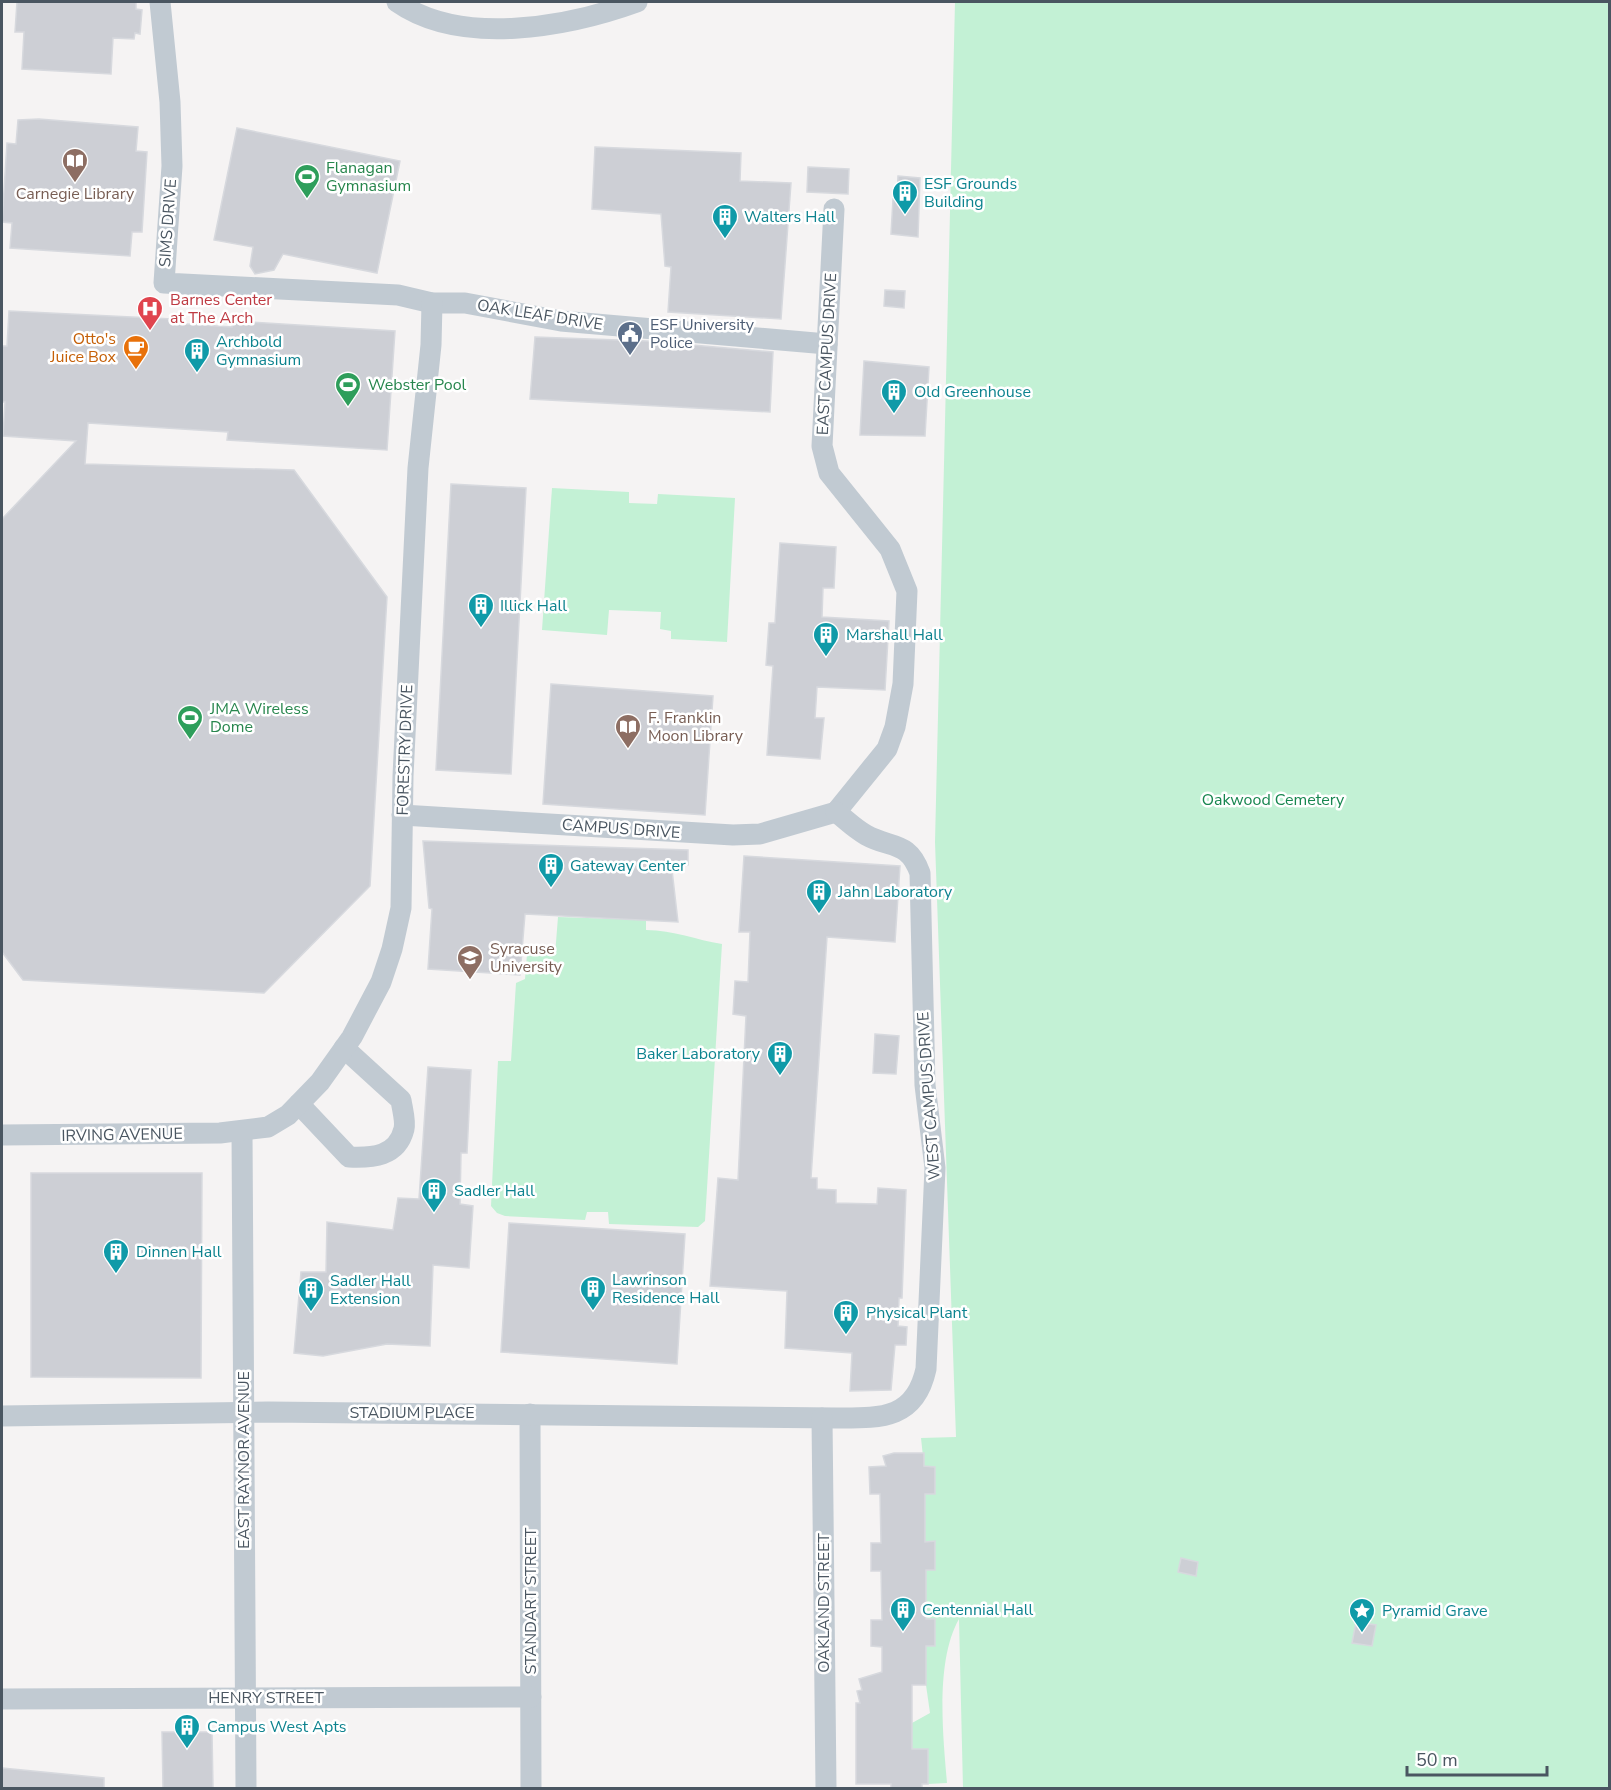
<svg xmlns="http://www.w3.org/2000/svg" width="1611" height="1790" viewBox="0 0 1611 1790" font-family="'Nunito Sans',sans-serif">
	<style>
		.green { fill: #c3f1d5 }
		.building { fill: #cdcfd5; stroke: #d7d9de; stroke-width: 1.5 }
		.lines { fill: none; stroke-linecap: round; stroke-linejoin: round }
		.street { stroke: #c1cad2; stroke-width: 21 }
		.labels { text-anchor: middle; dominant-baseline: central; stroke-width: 5; stroke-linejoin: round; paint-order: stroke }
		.leisure-label { font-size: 16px; fill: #27864d; stroke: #fff; text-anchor: start }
		.culture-label { font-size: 16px; fill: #0d838f; stroke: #fff; text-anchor: start }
		.education-label { font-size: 16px; fill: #785e54; stroke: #fff; text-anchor: start }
		.street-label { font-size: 16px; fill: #4a5661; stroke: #fff }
		.health-label { font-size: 16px; fill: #be3a42; stroke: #fff; text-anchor: start }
		.service-label { font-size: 16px; fill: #4e5e75; stroke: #fff; text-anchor: start }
		.food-label { font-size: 16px; fill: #c56008; stroke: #fff; text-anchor: end }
		.park-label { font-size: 16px; fill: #17864f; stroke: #fff }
	</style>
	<rect width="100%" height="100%" fill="#f5f3f3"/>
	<g class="green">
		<path d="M955,2H1609V1788H963L959,1619C935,1661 943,1736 947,1783L928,1784V1749H896L905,1723H912L930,1713L926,1685V1646H935V1619H926V1570H935V1542H925V1494H935V1467L924,1466L921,1438L956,1437L935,842Z"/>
		<path d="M552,488L629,492V503L657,504L658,494L735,498L727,642L671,639V631L660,629L661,612L609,610L607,635L542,630Z"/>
		<path d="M558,917L646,920V930C674,930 696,940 722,944L705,1221L698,1227L609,1224L608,1212H587L585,1220L505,1216L497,1213L491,1206L498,1061H511L516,983L525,979L527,954L555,955Z"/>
	</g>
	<g class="building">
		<path d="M17,2H136V9L142,10L140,34L135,33L134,39L113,38L111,74L22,69L24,32H15Z"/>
		<path d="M39,119L138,127L136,151L147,152L142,232H132L130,256L10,248L12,223L2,222L7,143L16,144L18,120Z"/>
		<path d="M237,128L400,161L377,273L283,254L274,270L255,274L250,266L253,247L214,240Z"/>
		<path d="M595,147L741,153L740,181L791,183L781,319L668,312L671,267L665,266L661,214L592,209Z"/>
		<path d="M808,167L849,169L848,194L807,192Z"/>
		<path d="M898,176L920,178L918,237L891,234L893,199H897Z"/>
		<path d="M885,290L905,291L904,308L884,306Z"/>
		<path d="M9,311L172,319L171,323L232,327V321L395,331L387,450L227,440L228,432L88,423L85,464L294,470L387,597L370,886L264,993L23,980L2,952V519L76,441L3,436L5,402H2V346H7Z"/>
		<path d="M535,337L647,341L773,352L770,412L530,399Z"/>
		<path d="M864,361L929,367L925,436L860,435Z"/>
		<path d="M451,484L526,488L511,774L436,770Z"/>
		<path d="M780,543L836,547L834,588H823L822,617L889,621L885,690L817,687L815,718H824L820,759L767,755L773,666L766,665L769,623H775Z"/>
		<path d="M551,684L713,696L705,815L543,804Z"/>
		<path d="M423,841L688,850V865L672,870L678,922L525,914L520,975L428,969L432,909L429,908Z"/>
		<path d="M744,856L900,866L895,942L827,937L811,1178H817V1189L836,1190V1203L877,1204L878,1188L906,1190L902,1298H899L898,1326L907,1327L906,1345H895L891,1390L850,1391L852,1353L785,1348L787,1291L710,1286L718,1178L738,1180L746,1016L733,1014L735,981L748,982L750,932H739Z"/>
		<path d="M875,1034L899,1036L896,1074L873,1073Z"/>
		<path d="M428,1067L471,1070L467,1153H461L460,1204L473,1206L469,1268L433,1265L430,1346L387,1344L323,1356L294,1353L301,1272H326L327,1222L393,1230L398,1198L419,1199Z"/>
		<path d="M31,1173H202L201,1378L31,1377Z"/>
		<path d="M509,1223L685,1234L677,1364L501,1352Z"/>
		<path d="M894,1453H924V1466L935,1467V1494H925V1542L935,1541V1570H926V1619H935V1646H926V1685H912V1749H928V1784H922V1788H891V1784H856V1703H860L857,1691L862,1690L859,1679L882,1672V1647L871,1646V1620H882L881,1571H871V1543H881L880,1494H870L869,1467L886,1466L883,1456Z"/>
		<path d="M1181,1558L1198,1562L1196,1576L1178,1572Z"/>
		<path d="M1356,1622L1376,1625L1372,1646L1352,1643Z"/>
		<path d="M162,1732H212L213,1788H163Z"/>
		<path d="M2,1768L104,1778V1788H2Z"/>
	</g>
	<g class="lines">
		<g class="street">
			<path d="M160,2L170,102L172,166L164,283L398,295L432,303H465L561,321L827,344"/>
			<path d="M397,2C461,47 568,27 637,2"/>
			<path d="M834,209L822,446L829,473L890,549L907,591L903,684L895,727L887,749L836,812"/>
			<path d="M402,815L733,835L760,834L836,812"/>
			<path d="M299,1104L349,1157C372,1158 397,1157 404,1129C406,1121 402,1108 401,1100L344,1048"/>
			<path d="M242,1132L246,1788"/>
			<path d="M2,1135L220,1133L268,1127L288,1115L320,1082L352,1037L381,982L392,949L401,908L403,776L418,468L431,345L432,303"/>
			<path d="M530,1414L531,1788"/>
			<path d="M2,1416L268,1412L836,1418C880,1418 915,1420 926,1369L935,1168L925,1085L920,873C908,840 891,849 866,835C855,829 845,819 836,812"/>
			<path d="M822,1418L826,1788"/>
			<path d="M2,1699L531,1697"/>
		</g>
	</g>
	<defs>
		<symbol id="library-pin" viewBox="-11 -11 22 30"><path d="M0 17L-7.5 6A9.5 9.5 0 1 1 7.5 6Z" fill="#8d6e63" stroke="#fff"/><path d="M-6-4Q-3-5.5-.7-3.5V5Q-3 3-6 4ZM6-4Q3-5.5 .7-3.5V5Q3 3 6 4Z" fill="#fff"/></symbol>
		<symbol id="stadium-pin" viewBox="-11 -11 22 30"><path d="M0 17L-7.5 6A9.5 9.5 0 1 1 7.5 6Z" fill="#2e9e5b" stroke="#fff"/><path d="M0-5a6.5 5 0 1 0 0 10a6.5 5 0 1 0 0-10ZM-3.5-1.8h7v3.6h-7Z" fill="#fff"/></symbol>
		<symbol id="building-pin" viewBox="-11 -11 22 30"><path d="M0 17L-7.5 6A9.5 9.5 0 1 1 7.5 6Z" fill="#0f9aa8" stroke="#fff"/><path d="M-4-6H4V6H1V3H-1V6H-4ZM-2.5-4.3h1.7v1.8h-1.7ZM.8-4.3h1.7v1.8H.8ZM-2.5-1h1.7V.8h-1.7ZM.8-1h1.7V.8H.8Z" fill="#fff"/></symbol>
		<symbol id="hospital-pin" viewBox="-11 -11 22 30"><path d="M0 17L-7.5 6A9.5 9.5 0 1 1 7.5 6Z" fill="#e0444e" stroke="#fff"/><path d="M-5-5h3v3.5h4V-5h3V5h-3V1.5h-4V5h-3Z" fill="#fff"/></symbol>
		<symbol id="civic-pin" viewBox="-11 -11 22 30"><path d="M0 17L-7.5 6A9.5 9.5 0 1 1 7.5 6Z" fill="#5c6f8a" stroke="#fff"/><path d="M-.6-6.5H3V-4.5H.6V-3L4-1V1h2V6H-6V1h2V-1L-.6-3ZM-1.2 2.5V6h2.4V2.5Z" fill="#fff"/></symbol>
		<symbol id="cafe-pin" viewBox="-11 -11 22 30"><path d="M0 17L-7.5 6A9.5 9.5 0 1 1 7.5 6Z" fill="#e8710a" stroke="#fff"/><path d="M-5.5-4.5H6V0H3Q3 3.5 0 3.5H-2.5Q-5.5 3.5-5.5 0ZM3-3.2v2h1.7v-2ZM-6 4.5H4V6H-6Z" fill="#fff"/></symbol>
		<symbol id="university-pin" viewBox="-11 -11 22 30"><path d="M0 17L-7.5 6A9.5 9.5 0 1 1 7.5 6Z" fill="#8d6e63" stroke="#fff"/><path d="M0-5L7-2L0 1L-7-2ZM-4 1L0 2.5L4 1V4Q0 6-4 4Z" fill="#fff"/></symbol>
		<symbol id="sight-pin" viewBox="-11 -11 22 30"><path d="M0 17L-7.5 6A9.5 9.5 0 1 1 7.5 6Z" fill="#0f9aa8" stroke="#fff"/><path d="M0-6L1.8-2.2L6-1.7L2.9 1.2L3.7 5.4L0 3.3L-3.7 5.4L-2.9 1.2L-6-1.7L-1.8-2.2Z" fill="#fff"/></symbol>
	</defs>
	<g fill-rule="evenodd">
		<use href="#library-pin" x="60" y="146" width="30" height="40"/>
		<use href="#stadium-pin" x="292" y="162" width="30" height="40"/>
		<use href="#building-pin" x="890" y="178" width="30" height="40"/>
		<use href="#building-pin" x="710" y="202" width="30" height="40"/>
		<use href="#hospital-pin" x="135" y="294" width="30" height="40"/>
		<use href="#civic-pin" x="615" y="319" width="30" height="40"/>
		<use href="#cafe-pin" x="121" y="333" width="30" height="40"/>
		<use href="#building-pin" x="182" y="336" width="30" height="40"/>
		<use href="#stadium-pin" x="333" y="370" width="30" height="40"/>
		<use href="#building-pin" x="879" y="377" width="30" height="40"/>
		<use href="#building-pin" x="466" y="591" width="30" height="40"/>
		<use href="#building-pin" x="811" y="620" width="30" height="40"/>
		<use href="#stadium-pin" x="175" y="703" width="30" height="40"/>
		<use href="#library-pin" x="613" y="712" width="30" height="40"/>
		<use href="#building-pin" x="536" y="851" width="30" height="40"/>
		<use href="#building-pin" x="804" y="877" width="30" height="40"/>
		<use href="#university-pin" x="455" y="943" width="30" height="40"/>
		<use href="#building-pin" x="765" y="1039" width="30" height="40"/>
		<use href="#building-pin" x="419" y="1176" width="30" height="40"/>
		<use href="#building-pin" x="101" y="1237" width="30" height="40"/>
		<use href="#building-pin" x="578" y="1274" width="30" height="40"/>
		<use href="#building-pin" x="296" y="1275" width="30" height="40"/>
		<use href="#building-pin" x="831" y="1298" width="30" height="40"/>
		<use href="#building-pin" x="888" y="1595" width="30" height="40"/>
		<use href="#sight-pin" x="1347" y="1596" width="30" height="40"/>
		<use href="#building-pin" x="172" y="1712" width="30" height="40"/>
	</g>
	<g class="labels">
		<g class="leisure-label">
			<text x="326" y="168">Flanagan<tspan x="326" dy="18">Gymnasium</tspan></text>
			<text x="368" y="385">Webster Pool</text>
			<text x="210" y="709">JMA Wireless<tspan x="210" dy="18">Dome</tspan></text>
		</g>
		<g class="culture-label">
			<text x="924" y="184">ESF Grounds<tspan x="924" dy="18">Building</tspan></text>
			<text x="744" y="217">Walters Hall</text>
			<text x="216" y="342">Archbold<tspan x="216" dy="18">Gymnasium</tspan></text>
			<text x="914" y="392">Old Greenhouse</text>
			<text x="500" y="606">Illick Hall</text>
			<text x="846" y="635">Marshall Hall</text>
			<text x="570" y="866">Gateway Center</text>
			<text x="838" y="892">Jahn Laboratory</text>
			<text x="760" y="1054" text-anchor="end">Baker Laboratory</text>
			<text x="454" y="1191">Sadler Hall</text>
			<text x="136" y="1252">Dinnen Hall</text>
			<text x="612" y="1280">Lawrinson<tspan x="612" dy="18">Residence Hall</tspan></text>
			<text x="330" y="1281">Sadler Hall<tspan x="330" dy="18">Extension</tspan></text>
			<text x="866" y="1313">Physical Plant</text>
			<text x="922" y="1610">Centennial Hall</text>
			<text x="1382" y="1611">Pyramid Grave</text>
			<text x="207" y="1727">Campus West Apts</text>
		</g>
		<g class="education-label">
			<text x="75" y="194" text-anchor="middle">Carnegie Library</text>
			<text x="648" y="718">F. Franklin<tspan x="648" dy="18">Moon Library</tspan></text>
			<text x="490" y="949">Syracuse<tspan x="490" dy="18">University</tspan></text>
		</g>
		<g class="street-label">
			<text transform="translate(168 223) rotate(-86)">SIMS DRIVE</text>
			<text transform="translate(540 315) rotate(9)">OAK LEAF DRIVE</text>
			<text transform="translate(827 354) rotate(-87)">EAST CAMPUS DRIVE</text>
			<text transform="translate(405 750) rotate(-88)">FORESTRY DRIVE</text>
			<text transform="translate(621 829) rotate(4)">CAMPUS DRIVE</text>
			<text transform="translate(929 1096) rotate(-94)">WEST CAMPUS DRIVE</text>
			<text transform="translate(122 1135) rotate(-1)">IRVING AVENUE</text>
			<text x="412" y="1413">STADIUM PLACE</text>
			<text transform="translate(244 1460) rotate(-90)">EAST RAYNOR AVENUE</text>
			<text transform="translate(531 1601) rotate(-90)">STANDART STREET</text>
			<text transform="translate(824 1603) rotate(-90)">OAKLAND STREET</text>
			<text x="266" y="1698">HENRY STREET</text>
		</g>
		<g class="health-label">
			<text x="170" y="300">Barnes Center<tspan x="170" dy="18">at The Arch</tspan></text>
		</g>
		<g class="service-label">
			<text x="650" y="325">ESF University<tspan x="650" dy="18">Police</tspan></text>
		</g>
		<g class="food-label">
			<text x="116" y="339">Otto's<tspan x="116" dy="18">Juice Box</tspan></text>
		</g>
		<g class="park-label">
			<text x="1273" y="800">Oakwood Cemetery</text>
		</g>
	</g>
	<rect width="1611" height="1790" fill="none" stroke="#4a5661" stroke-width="6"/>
	<path d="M1407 1766v9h140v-9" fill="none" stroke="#4a5661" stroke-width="3"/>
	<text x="1416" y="1766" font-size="18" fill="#4a5661" stroke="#ffffff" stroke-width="4.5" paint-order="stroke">50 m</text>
</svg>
